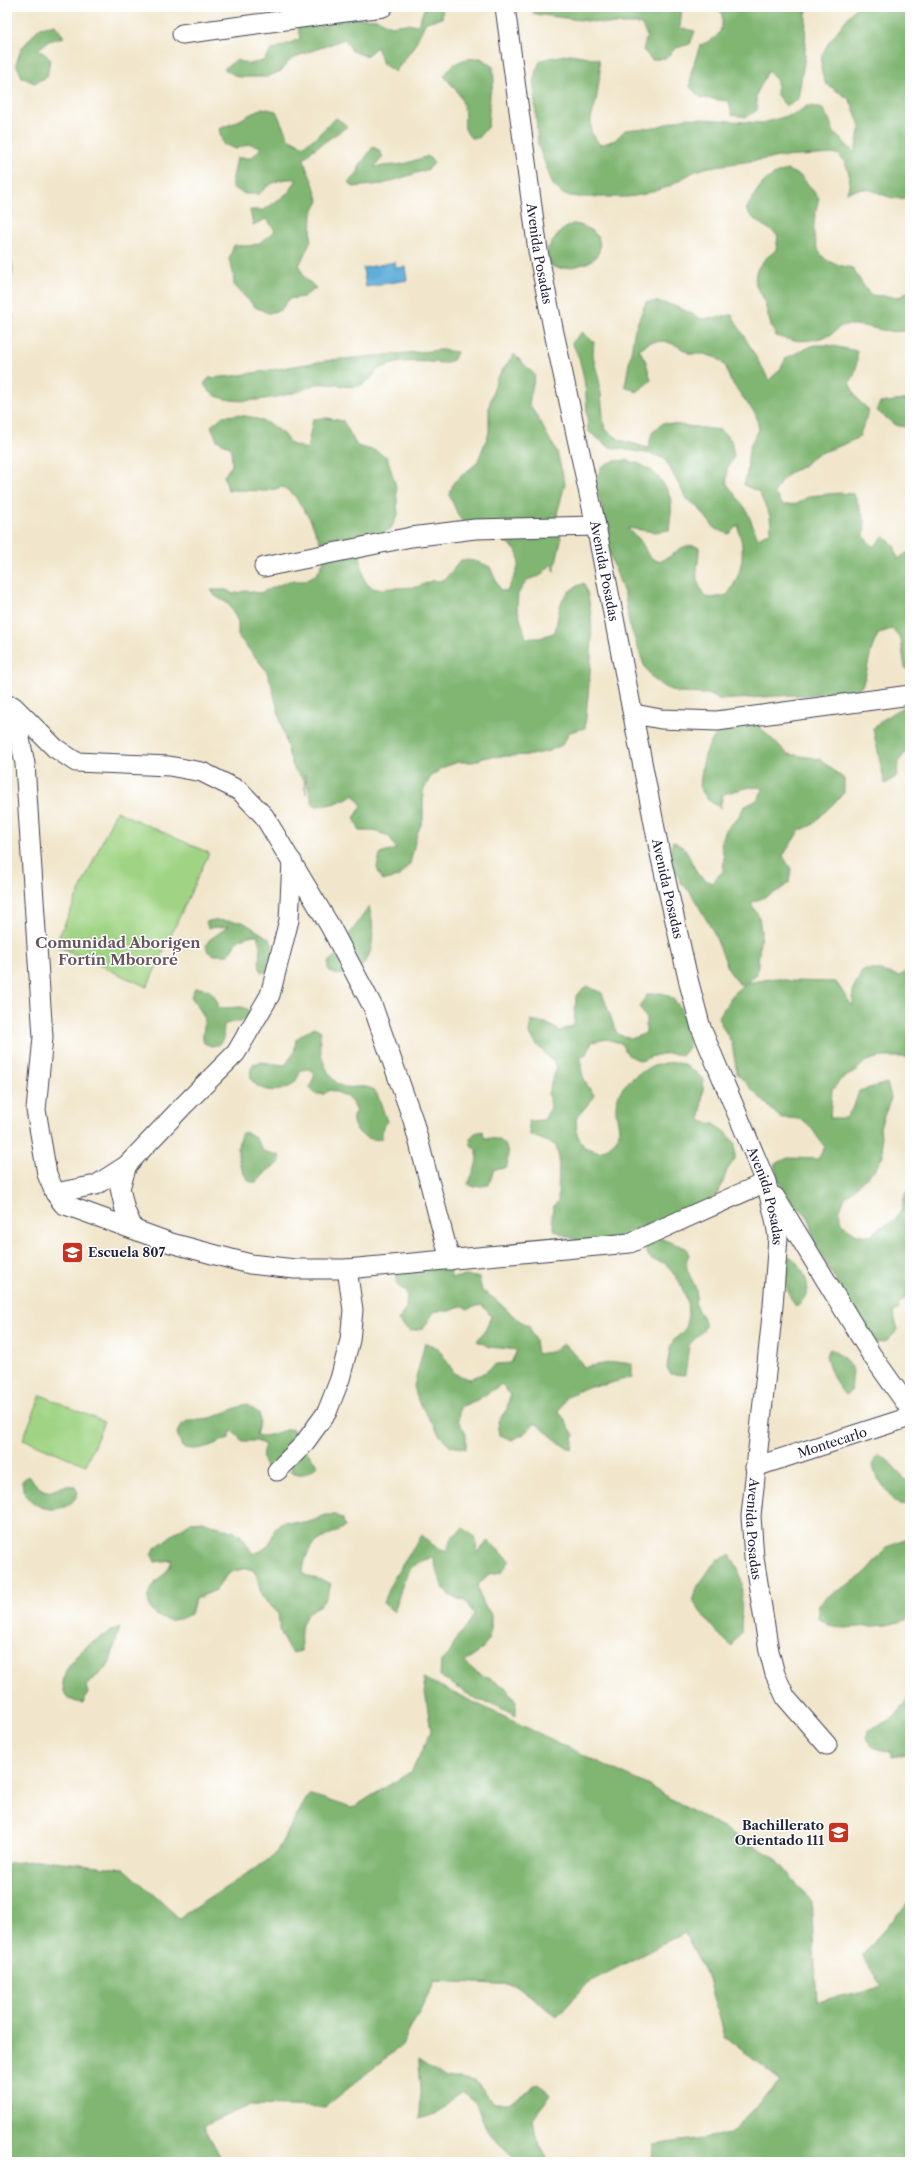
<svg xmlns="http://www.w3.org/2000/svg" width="917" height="2169" viewBox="0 0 917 2169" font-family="'Libre Caslon Text',serif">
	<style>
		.green { fill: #a0d484; stroke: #617b60 }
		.forest { fill: #80b672; stroke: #516c56 }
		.water { fill: #5eadd8; stroke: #40688a }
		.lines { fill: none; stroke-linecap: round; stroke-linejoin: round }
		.minor-casing { stroke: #413f51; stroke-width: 21 }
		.minor { stroke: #fff; stroke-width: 19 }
		.labels { text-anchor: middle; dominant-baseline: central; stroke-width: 3; stroke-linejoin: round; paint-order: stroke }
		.street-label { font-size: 13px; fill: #22223b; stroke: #fff }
		.poi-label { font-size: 13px; font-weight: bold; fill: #22223b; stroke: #fff; text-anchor: start }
		.quarter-label { font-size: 15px; font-weight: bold; fill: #67545d; stroke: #fff }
	</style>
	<rect width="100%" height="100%" fill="#fff"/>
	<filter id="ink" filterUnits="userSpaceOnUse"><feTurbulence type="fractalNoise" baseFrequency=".025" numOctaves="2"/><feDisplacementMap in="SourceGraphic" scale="8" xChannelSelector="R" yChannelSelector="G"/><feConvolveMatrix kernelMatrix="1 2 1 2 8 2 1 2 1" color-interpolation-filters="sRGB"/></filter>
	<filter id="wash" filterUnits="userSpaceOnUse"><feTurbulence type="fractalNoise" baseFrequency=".012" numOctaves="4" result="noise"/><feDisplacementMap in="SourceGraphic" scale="16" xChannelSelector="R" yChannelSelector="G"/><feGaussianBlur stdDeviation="0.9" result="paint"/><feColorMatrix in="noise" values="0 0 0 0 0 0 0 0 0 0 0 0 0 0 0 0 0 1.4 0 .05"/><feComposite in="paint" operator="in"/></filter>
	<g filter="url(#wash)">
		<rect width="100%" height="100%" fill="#f1e6cb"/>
		<g class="green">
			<path d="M116,811L209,853L147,987L55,945Z"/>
			<path d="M41,1395L104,1422L86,1465L23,1439Z"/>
		</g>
		<g class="forest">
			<path d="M425,7H443L442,18L426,22L413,48L395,72L383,64L377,47L366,56L352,51L345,39L303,54L290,60L281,71L267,77H238L224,69L236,60L249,64L263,61L272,50L300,39L298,25L312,22L324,27L337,17L377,19L391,26L406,24L418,25Z"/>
			<path d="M531,7L610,9L614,7H682L680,28L695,31L690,44L676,48L666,58L652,60L643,50L647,36L641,24H611L534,14Z"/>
			<path d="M715,7H810L806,13L805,56L798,99L786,106L777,95V81L768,71L756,95L757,110L746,117L732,115L729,101L701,98L690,87L691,73L700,45C719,38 723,33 722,13Z"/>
			<path d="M856,7H910L909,196C893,205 879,189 863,189C858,189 852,191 847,192C853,178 848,165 838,154L780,157L709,167L695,171L668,187L641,195L627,197H579L564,195L553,185L538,145L534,87L535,73L541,60L570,54L599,59L600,74L596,102L591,118V132L600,145L615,140L625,130L656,127L685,118L762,123L795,114L807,106L821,107L829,119L834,133L855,153L860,126L855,112L849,99L825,83L821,69L822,55L829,42Z"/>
			<path d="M55,25L64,37L49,41L38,49L50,58L47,77L34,83L22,77L16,64L21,49L39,28Z"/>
			<path d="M481,58L493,67L494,82L490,94L488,126L478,138H471C460,126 467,122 464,108C462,95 452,85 444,76C455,60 462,59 481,58Z"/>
			<path d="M262,108L276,111L288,138L303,146L315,138L336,118L348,126L314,149L304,158C306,170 309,173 313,183C315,188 316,195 319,201L312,214L311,240L299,266L305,278L316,288L303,297L289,299L281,310L268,313L255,307L234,285L233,272L229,259L234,245C254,248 261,244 275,230L266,219L253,225L250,210H264L289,192L297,179C280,178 271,182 259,194H245L231,187L237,158H251L262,147L249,144L236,149L223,144L219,129L234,123Z"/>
			<path d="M373,147L379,150L383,157L374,167L404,164L428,156L434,163L429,169L383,184L353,187L348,182L358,172L360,165Z"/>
			<path d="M787,170L801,176L819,198C814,216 809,241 823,257C830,264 843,266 852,268L870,295L900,297L910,290V330C885,336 869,323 846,325C839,325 836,332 830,335C811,342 795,343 776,336C769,324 768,312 763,298C762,293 757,290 756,285C752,268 765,259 776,250L778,236C766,225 756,224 746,210C757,190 763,176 787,170Z"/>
			<path d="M572,224C580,224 586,227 592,231C603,238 602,255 591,261C584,265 558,272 552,266C548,263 548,254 547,249L561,231Z"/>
			<path d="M7,250C13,263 16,273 7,285Z"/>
			<path d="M646,302H660L676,306L702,319L732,315L769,380L780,370L786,358L814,345H828L857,351C857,362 857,375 849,383L858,400L869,410L859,437L845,444L815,455L805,465L791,472L781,481L774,493L783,505L797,504L809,496L839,493L854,494L865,521L864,537L874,547L883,536L894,545L898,559L910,551V672L905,668L901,640L892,629L879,633C867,653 870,667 862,686L849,693L836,695H792L720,700L708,694L678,693L664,687L652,678L644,665L629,623L625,596L610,555L607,526L595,483L601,467C605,465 610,462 615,461C640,457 667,477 671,502C672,511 670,521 669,530L655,532L628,528C631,534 635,534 639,539C647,548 643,554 657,561C676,559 677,541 699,547C699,572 691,573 705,597L712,598L727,595C739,580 745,559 741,539C739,532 738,531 739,524L729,534L715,529L698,507L686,498L665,459L652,454L609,447L588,431C586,400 587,370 572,343L582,332L594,342C591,359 597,368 600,385C602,400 602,414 605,429L620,440L648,448L652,433L663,423L720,430L731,440L734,456L727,469V484L746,509L758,538L771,531L770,516L759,492L744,485C752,461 742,453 759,430L756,415L730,380L726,367L717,358L704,354H690L678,346L665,341L651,342L639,349L646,362L651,380L637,392L625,386L635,329Z"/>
			<path d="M7,306L13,317L7,328Z"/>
			<path d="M441,350L457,352L454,359L448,363C431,363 410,359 393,364C390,365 382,367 379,369C373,375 370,381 361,385C346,390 332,382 316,384C311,385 305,389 300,391C277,398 217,412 204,384L209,378L234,376L331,360Z"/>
			<path d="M514,354L535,375L529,403L557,452L565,484L557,514L561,540L554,571L552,564L540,576L527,580L518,594L517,608L526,638H540L555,632C561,606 557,594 584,583C599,620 588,687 585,728L570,732L562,745L549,751L531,755L486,757L473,762H458L444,767L431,776L423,791V820L417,834L410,864L398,877L382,881L377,868L380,854L396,849L389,836L374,831H360L354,818L362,806L354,794C340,803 329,806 313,806L305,774L306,794L304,780L294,769L289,754L271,683L266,670L238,636V622L229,604L215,596L211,590H227L233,594L245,591L260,593L289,581H304L317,574L324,561L322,546L310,519L294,495L283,487L267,491L228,490L224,476L232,465L231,448L217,440L211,426L223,416L237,415L252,417L268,423L282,433L291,444L307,449L313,419L327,418L343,421L357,446L373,450L387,457L396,487L398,515L391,528L379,536L360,556L364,579L368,585L375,589L417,587L431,581H439L446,578L461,560C473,560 480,562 490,567L500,590L507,591C510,584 514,578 517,571C528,537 486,541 467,526C457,518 455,506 449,495L454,482L477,463L489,433V406L497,378Z"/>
			<path d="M910,399V428L895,425L876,410L880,403Z"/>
			<path d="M910,705V747L898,762L897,776L885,784L873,729C885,717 895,710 910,705Z"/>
			<path d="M754,722L788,754L820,759L844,779V793L812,825L799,831L783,856L791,869L789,883L778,891L751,903L759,917L761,931L757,974L746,983L776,978L790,981L836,982L853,1007V989L863,970H878L899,976L910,970V1057H880L866,1061L855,1072L841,1079L832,1090L830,1118H846L854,1106L859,1091L887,1083L891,1098L880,1127L883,1155L876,1168L844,1199L839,1212L843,1225L857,1234L870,1236L881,1227L894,1221L902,1209L905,1194L910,1187V1294L898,1305L899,1309L893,1312L898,1330L887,1341L873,1344L813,1241C812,1208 801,1215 785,1193C779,1185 777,1174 774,1164L788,1158L818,1159L825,1147C807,1125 812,1117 780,1118L737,1074L732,1044L718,1018L734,993L745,984H739L730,972L713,931L691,893L681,883L669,855L673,841L685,849L698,875L711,883L723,871L724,858L721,844L726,829L737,819L744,807L757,800L764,788L750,787L723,794L720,808L708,800L700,788C702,761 705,744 725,725Z"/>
			<path d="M369,907C378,936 373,981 333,974L328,969V962L340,952L346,939Z"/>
			<path d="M213,920L243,922L270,939L273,946L269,972H261C256,959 264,948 257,935C242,936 235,940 229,955H215L208,952L206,946L209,940L229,926L208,928L206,922Z"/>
			<path d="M586,986L602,993L617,1034L631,1039L646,1033V1018L639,1006L648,994C653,994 660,992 664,994C685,1001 686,1028 689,1046L682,1055C666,1052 655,1054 641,1061L628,1055L621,1043L606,1039L592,1042L585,1056H581C580,1074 584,1082 595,1096L576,1118L577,1134L584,1147L600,1152C634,1133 611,1125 617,1100C621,1079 657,1059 678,1063C689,1066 695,1072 704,1079L700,1121L714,1124L726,1132L735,1144V1159L727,1170L722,1185L715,1198L637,1229L630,1243H583L555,1231C552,1221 549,1210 558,1201L559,1159L556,1145L530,1135L528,1121L544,1120L551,1107L548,1093L557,1066L537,1045L529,1034L531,1020L546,1023L560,1031L574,1025L576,996Z"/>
			<path d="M195,988C209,987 216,994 219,1008L242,1007L249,1010L252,1016C244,1023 234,1020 224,1025L223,1039L218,1045L211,1046L204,1043C201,1035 205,1029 204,1021C203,1010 195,1005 191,996Z"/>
			<path d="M314,1027L321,1031C316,1047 326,1078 341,1086C351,1090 365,1083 374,1090C379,1094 384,1115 387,1121L382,1132V1139C365,1143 345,1126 356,1110C352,1098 340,1092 329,1090L324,1094H315L310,1088L315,1074L310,1069L301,1070C299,1074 297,1080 294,1083C280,1098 240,1090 253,1064L260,1062L285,1065L294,1053L296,1039Z"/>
			<path d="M483,1131L484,1138C505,1138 510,1145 507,1166L501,1169H494L489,1185L474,1187L468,1184C474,1171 478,1164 477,1150L471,1145L470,1138L475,1133Z"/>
			<path d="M242,1133C254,1131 258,1143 263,1151L279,1155L280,1162L267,1171L257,1182H250C238,1169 234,1148 242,1133Z"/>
			<path d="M659,1238L686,1248L689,1255C679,1273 703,1284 695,1302L697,1309L705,1321V1328L689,1345L685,1375L671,1374L667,1368L670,1347L674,1340L685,1329L688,1315L687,1300L679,1281L665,1263L651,1259L646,1253V1246Z"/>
			<path d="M790,1256C805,1269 817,1293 796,1306C785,1294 783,1270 790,1256Z"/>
			<path d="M450,1260L451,1278L465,1276L479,1277L482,1291C502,1301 508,1316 529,1326L535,1340L537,1354L551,1352L563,1344L575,1354L584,1367L616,1362L632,1364V1377L604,1385L590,1386L578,1391L565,1398L559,1411L574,1435L572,1450L560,1443L535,1423L524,1434L512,1440L500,1435L498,1421L507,1409L510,1395L502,1384L477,1400L460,1407L458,1420L466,1434V1449L451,1446L441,1437L418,1401L414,1386L425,1343L438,1348L455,1374L470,1379L484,1373L496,1364L511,1363L517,1350L490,1347L477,1341L486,1329L491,1316L482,1305L467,1309L463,1306L449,1311H435L423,1329L410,1331L398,1321L406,1308L407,1293L396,1284L398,1271Z"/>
			<path d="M830,1349L843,1357L853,1370L851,1391L845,1395C836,1385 829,1369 826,1355Z"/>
			<path d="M246,1404L259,1413L260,1421L256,1435C270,1439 279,1429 293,1429L294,1437L291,1443L296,1448C309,1448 309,1457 318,1464C310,1473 303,1477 292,1472L291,1464L270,1473C263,1464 260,1456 265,1445L257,1441H242L232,1430L229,1438C214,1444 198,1453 182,1447L177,1433L181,1425L189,1420L211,1418Z"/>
			<path d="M879,1455C891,1459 899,1476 910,1483V1503C895,1509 891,1497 885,1488C878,1479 866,1464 879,1455Z"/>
			<path d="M28,1476C53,1505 51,1483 74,1486L78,1492C74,1508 53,1513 39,1506C32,1503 27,1497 23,1490L22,1481Z"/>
			<path d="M326,1515H335L343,1519L345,1527C320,1540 306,1541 303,1573C311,1580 322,1578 331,1584C325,1610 315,1603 305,1618C299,1626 301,1641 301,1651L293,1653C281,1642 279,1627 278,1612L262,1598L257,1576L253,1570L246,1568L232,1572L226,1576L216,1590L195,1599L191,1614C174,1622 163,1624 150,1609C142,1580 166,1583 172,1560L155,1562L152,1555L155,1548L176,1532L191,1522L202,1521L240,1534L253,1554C279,1546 267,1531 281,1523C289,1519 298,1524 305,1523C313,1522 319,1517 326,1515Z"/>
			<path d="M463,1528L475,1537L477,1553L488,1541L510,1560L502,1572L489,1574L477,1586L482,1602L491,1614V1629L487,1643L477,1654L464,1662L476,1672L505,1687L516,1702V1716L491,1703L477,1700L440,1676L441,1661L451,1651L457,1637L467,1627L474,1614L465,1601L450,1596L442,1586L433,1558C403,1562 403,1587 394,1612L383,1603C391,1577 408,1558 422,1535L433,1545L447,1552L451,1538Z"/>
			<path d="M910,1538V1619L887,1625L844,1628L829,1625L817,1618L819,1604C833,1591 846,1587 860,1577C880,1562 881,1543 910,1538Z"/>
			<path d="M730,1555L738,1568L742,1582L741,1632L732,1646C715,1633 705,1618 692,1600L698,1586L716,1560Z"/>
			<path d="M120,1627L109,1665L86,1686L88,1693L83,1703C75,1702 66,1700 64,1691C56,1661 99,1637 120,1627Z"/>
			<path d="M423,1678L647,1785L774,1857L811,1900L817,2001L882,1987L862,1955L910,1900V2162H653L654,2145L730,2134L781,2081L725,2037L710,1983L685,1933L587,1983L557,2016L516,1985L435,1981L402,2045L325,2107L251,2105L204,2126L223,2162H7V1863L45,1860L125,1869L179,1918L274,1856L309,1794L352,1808L412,1771L431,1731Z"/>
			<path d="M908,1698H910V1753L892,1757L891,1751C879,1750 870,1749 866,1737L869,1730L895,1717Z"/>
			<path d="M418,2060L445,2078H460L475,2081L493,2103H509L539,2084L551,2095L532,2119L535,2136L549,2162H519L488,2133L476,2103L462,2092L449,2101L438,2113L419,2119C423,2098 418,2080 418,2060Z"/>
		</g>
		<path class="water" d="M395,262L396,268L405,267L407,280L366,287L363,268Z"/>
	</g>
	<g filter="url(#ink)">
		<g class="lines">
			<defs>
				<g id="minor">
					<path id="s1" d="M505,7L538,251L553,328L596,526L660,854L689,983L701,1028L766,1182L775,1219L778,1237L773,1306L751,1516L754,1558L769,1651L775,1674L786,1698L827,1745"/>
					<path d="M182,34L383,7"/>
					<path d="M264,567L411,537L475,529L596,526"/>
					<path d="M13,706L55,748L76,762L169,766L202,772L240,791L264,816L330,926L373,1007L413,1120L450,1260"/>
					<path d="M14,708L25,764L43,1037L36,1110L47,1174L55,1193L63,1204L171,1243L250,1264L295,1269H347L630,1243L766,1182"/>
					<path d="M634,714L661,719L717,721L910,695"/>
					<path d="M55,1193L96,1185L127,1165"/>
					<path d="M775,1197L871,1354L910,1409"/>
					<path d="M133,1228L125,1210L120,1188L127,1165L184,1105L236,1053L270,995L289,920L292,861"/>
					<path id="s2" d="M755,1467L910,1417"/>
					<path d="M277,1471L303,1445L327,1412L340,1379L350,1340L353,1310L347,1269"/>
				</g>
			</defs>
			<use href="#minor" class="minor-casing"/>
			<use href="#minor" class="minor"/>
		</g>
	</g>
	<defs>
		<symbol id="school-square" viewBox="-11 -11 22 22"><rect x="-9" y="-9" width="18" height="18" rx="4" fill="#c8321e" stroke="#fff"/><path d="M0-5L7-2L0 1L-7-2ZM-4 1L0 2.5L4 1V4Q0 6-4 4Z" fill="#fff"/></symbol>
	</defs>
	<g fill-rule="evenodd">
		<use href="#school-square" x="60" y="1240" width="25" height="25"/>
		<use href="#school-square" x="826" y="1820" width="25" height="25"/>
	</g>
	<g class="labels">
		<g class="street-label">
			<text stroke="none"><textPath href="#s1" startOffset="249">Avenida Posadas</textPath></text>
			<text stroke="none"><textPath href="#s1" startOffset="573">Avenida Posadas</textPath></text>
			<text stroke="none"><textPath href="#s1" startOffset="897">Avenida Posadas</textPath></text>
			<text stroke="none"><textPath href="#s1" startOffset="1221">Avenida Posadas</textPath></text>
			<text stroke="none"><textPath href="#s2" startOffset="81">Montecarlo</textPath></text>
			<text stroke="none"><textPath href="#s1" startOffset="1557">Avenida Posadas</textPath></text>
		</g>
		<g class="poi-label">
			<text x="88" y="1252">Escuela 807</text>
			<text x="824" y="1825" text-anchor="end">Bachillerato<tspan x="824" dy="15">Orientado 111</tspan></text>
		</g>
		<g class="quarter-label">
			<text x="118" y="942">Comunidad Aborigen<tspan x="118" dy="17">Fortín Mbororé</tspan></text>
		</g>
	</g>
	<rect width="917" height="2169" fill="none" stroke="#fff" stroke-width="24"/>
</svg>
